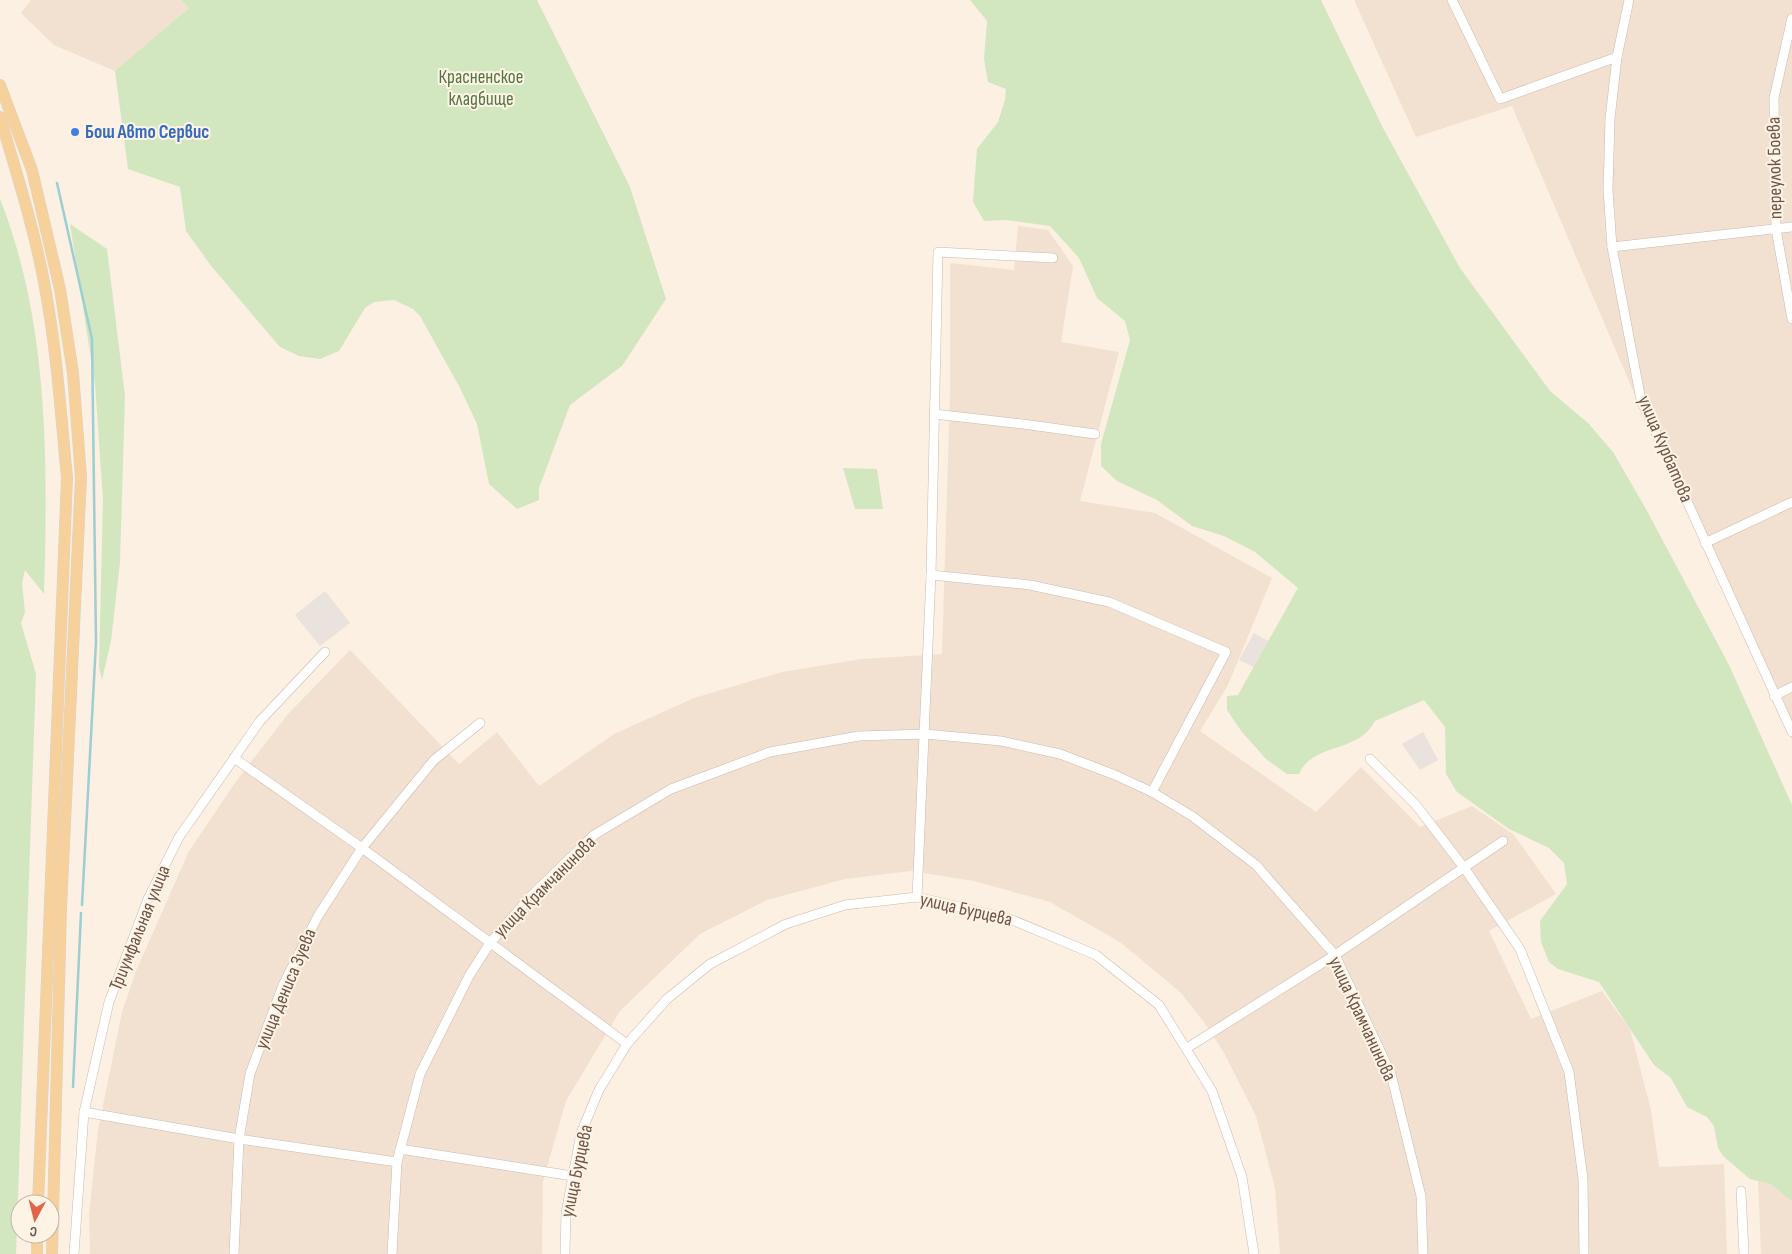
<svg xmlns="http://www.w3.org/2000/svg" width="1792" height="1254" viewBox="0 0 1792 1254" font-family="'Sofia Sans Condensed',sans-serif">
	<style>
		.residential { fill: #f2e1d0 }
		.industrial { fill: #eae2dc }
		.green { fill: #d2e7c0 }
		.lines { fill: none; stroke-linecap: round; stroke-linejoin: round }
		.stream { stroke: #9dced4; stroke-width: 2.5 }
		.minor-casing { stroke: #cdb9ab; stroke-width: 10 }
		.major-casing { stroke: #dad3d0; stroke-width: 12 }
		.minor { stroke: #fff; stroke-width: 9 }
		.major { stroke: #f7d19b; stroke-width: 11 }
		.shop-dot { fill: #3f7fe0; stroke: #fef4e6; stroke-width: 2 }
		.labels { text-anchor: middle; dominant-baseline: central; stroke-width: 4; stroke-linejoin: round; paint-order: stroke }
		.park-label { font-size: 19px; fill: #547642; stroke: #fef4e6 }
		.shop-label { font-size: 19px; font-weight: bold; fill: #366cbe; stroke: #fef4e6; text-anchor: start }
		.street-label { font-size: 19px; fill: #705549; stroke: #fef4e6 }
	</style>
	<rect width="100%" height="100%" fill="#fbf0e1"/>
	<g class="residential">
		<path d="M31,0H181L189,8L115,71L54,45L21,13Z"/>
		<path d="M1354,0H1792V740L1636,398L1512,106L1416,137Z"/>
		<path d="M1018,226L1048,230L1073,266L1061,342L1119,352L1080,501L1155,513L1272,578L1228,685L1200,731L1316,812L1361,767L1420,827L1472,806L1514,835L1556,894L1489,931L1531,1019L1602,991L1630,1029L1651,1110L1659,1167L1724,1164L1727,1254H1280L1275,1188L1256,1116L1223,1051L1204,1022L1180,992L1120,942L1050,902L974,881L911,871L845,879L767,900L700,934L620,1011L566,1101L543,1181L542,1254H90L89,1214L98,1130L122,1012L136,971L189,851L237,780L288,714L350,650L459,764L497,732L539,786L614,734L694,698L782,672L862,659L942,654L950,394V263L1014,270Z"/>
		<path d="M1758,1178L1792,1181V1254H1761Z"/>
	</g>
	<g class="industrial">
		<path d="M325,591L350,623L320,646L295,615Z"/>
		<path d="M1254,633L1270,642L1256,668L1239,660Z"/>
		<path d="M1423,732L1438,760L1420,770L1402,744Z"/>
	</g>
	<g class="green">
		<path d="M181,0H537L630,187L666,299L622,366L570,405L539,488V500L517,509L489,484L477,424L459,386L420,316L413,309L394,300L374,302L365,308L339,351L320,359L299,356L280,347L212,267L186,231L180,187L128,169L115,71L189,8Z"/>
		<path d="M970,0H1321L1383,128L1460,268L1550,391L1588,423L1613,452L1646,509L1729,665L1792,805V1201L1771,1184L1750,1179L1724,1157L1718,1148L1714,1126L1707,1117L1687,1107L1671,1078L1654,1065L1599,982L1558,969L1549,962L1541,942L1540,921L1567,884L1564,863L1549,848L1509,829L1457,792L1446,774L1445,727L1424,700L1375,721C1358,754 1313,742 1299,774H1287L1266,759L1242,732L1227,710V696L1238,695L1298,588L1255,552L1224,536L1192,526L1157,500L1117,481L1101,466V444L1130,340L1125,321L1097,298L1079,258L1050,226L1006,220L984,221L973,202L977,149L998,122L1005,100L1006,89L988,82L984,59L987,21Z"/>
		<path d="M0,199C49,322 48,463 44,594L25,570L22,583L25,612L21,623L36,674L16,1254H0Z"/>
		<path d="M70,224L107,249L125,396L120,562L111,641L102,680L99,667L103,500L95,384Z"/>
		<path d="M843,468L877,469L883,509H855Z"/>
	</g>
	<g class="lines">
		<g class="stream">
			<path d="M57,183L92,339L96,642L82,905"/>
			<path d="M73,1087L81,913"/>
		</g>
		<defs>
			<g id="minor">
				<path d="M1452,0L1500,99L1617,57"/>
				<path d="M1629,0L1617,57L1610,119L1608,190L1612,247L1641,400L1792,732"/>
				<path d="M1792,18L1774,98L1776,229L1792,319"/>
				<path d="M1612,247L1792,227"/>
				<path d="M934,414L1023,424L1095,434"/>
				<path d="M1705,543L1792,502"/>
				<path d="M931,575L1030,585L1109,602L1226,652L1152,792"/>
				<path d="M1774,696L1792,687"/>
				<path d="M234,758L362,848L627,1044"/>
				<path d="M1370,759L1416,805L1465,869L1520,949L1569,1072L1583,1179L1584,1254"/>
				<path d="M917,897L931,575L938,252L1053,258"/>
				<path d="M1187,1048L1335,955L1503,841"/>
				<path d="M84,1112L239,1139L397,1162"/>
				<path d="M400,1149L573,1176"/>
				<path d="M1741,1191L1744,1254"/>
				<path d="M74,1254L84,1112L109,1002L148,899L179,837L260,721L325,652"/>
				<path d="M234,1254L239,1139L250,1074L283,985L318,916L362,848L434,760L480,723"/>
				<path d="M392,1254L397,1162L420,1074L469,976L490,943L531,896L594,835L671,789L770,752L859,736L925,734L1001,741L1060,754L1115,775L1152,792L1192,816L1256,865L1335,955L1391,1074L1421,1196L1423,1254"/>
				<path d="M565,1254L566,1213L581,1133L599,1090L627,1044L667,999L710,964L786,924L845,905L917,897L1010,919L1096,955L1159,1005L1212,1091L1242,1177L1254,1254"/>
			</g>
			<g id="major">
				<path d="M0,85L32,170L60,289L73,373L81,477L61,909L52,1254"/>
				<path d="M0,117C17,175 36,234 46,293C57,354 61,416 67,478L38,1204"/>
				<path d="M37,1254V1234"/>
			</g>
		</defs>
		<use href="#minor" class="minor-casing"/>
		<use href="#major" class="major-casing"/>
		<use href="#minor" class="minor"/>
		<use href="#major" class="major"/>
	</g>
	<circle class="shop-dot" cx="75" cy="132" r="5"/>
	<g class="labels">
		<g class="park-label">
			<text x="481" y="77">Красненское<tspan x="481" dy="22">кладбище</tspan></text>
		</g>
		<g class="shop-label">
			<text x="85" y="132">Бош Авто Сервис</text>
		</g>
		<g class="street-label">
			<text transform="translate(1775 168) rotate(-91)">переулок Боева</text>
			<text transform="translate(1665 449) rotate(67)">улица Курбатова</text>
			<text transform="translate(545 887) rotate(-45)">улица Крамчанинова</text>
			<text transform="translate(966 910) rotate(13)">улица Бурцева</text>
			<text transform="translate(140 928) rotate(-68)">Триумфальная улица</text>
			<text transform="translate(286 989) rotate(-67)">улица Дениса Зуева</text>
			<text transform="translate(1362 1019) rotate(65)">улица Крамчанинова</text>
			<text transform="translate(577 1171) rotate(-78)">улица Бурцева</text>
		</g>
	</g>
	<g transform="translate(35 1219) rotate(187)"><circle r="24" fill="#fef4e6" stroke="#c5b4a7"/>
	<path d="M0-4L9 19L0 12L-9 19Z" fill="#e0654a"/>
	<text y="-8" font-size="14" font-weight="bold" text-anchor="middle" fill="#705549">С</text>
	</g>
</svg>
